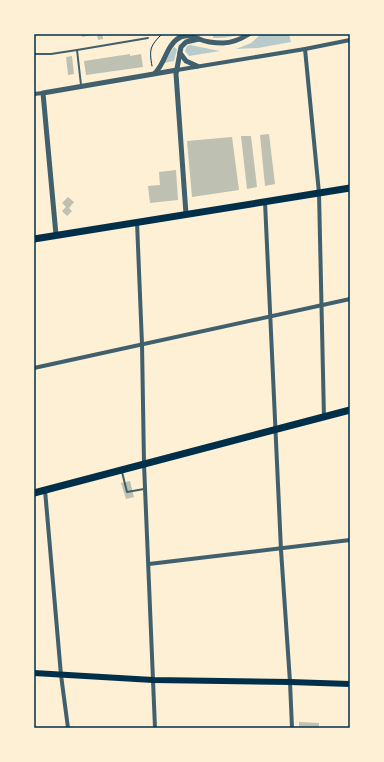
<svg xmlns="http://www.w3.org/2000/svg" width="384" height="762" viewBox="0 0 384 762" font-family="Overpass,sans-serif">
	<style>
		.green { fill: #b9caca }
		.building { fill: #bec0b2 }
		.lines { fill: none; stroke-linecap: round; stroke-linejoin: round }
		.path { stroke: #003049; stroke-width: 1 }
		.service { stroke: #3f606c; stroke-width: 2 }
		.minor { stroke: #3f606c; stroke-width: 4 }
		.tertiary { stroke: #3f606c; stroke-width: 5 }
		.secondary { stroke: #003049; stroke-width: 6 }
		.primary { stroke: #003049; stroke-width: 7 }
		.neatline { fill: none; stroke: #003049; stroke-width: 1.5 }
	</style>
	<rect width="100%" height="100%" fill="#fdf0d5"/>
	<g class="green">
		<path d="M213,34H238C230,38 221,38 213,38Z"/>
		<path d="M261,34H289L291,42L258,48L236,49L251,43Z"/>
		<path d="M190,45L220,51L189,56L185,51L187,46Z"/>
		<path d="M174,47L177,49L174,61L164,63Z"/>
	</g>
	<g class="building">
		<path d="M81,34H92V35L82,37Z"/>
		<path d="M97,34H102L103,39L98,40Z"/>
		<path d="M130,54V56L141,54L143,67L86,75L84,61Z"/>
		<path d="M72,56L74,74L68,75L66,57Z"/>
		<path d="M269,134L275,184L265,186L260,135Z"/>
		<path d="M241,136H251L257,187L247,189Z"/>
		<path d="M232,137L239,190L192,197L187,141Z"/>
		<path d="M176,170L178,200L150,203L148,186L160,185L159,172Z"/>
		<path d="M68,197L74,202L69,208L72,211L67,216L62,211L66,207L62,203Z"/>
		<rect x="349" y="357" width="1" height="18"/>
		<path d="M130,481L134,497L126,499L121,483Z"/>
		<path d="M299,722L319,723V728H299Z"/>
	</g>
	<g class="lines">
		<path class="path" d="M152,66C149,49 150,46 162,34"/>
		<g class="service">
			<path d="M77,50L148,38"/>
			<path d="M34,54H51L77,50L81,85"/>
			<path d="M122,472L127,492L144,489"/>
		</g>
		<g class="minor">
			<path d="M305,49L319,193L324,418"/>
			<path d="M177,70L305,49L350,40"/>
			<path d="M34,94L43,93"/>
			<path d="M265,202L281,550L290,682L292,728"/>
			<path d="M137,222L142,344L144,464L155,728"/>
			<path d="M34,368L350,299"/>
			<path d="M45,490L61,675L68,728"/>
			<path d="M149,564L350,540"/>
		</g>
		<g class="tertiary">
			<path d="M180,53L186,61L197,66"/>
			<path d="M155,73C165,63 166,48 176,40C184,33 190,36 199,39C206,42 216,43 223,43C233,43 241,39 249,34"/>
			<path d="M186,214L176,74L181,47L186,42L199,39"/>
			<path d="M56,235L43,93L177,70"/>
		</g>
		<path class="secondary" d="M34,673L153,680L290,682L350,684"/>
		<g class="primary">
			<path d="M34,239L350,188"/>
			<path d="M34,493L350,410"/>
		</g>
	</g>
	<rect width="384" height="762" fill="none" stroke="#fdf0d5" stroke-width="70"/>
	<rect x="35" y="35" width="314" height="692" class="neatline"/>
</svg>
